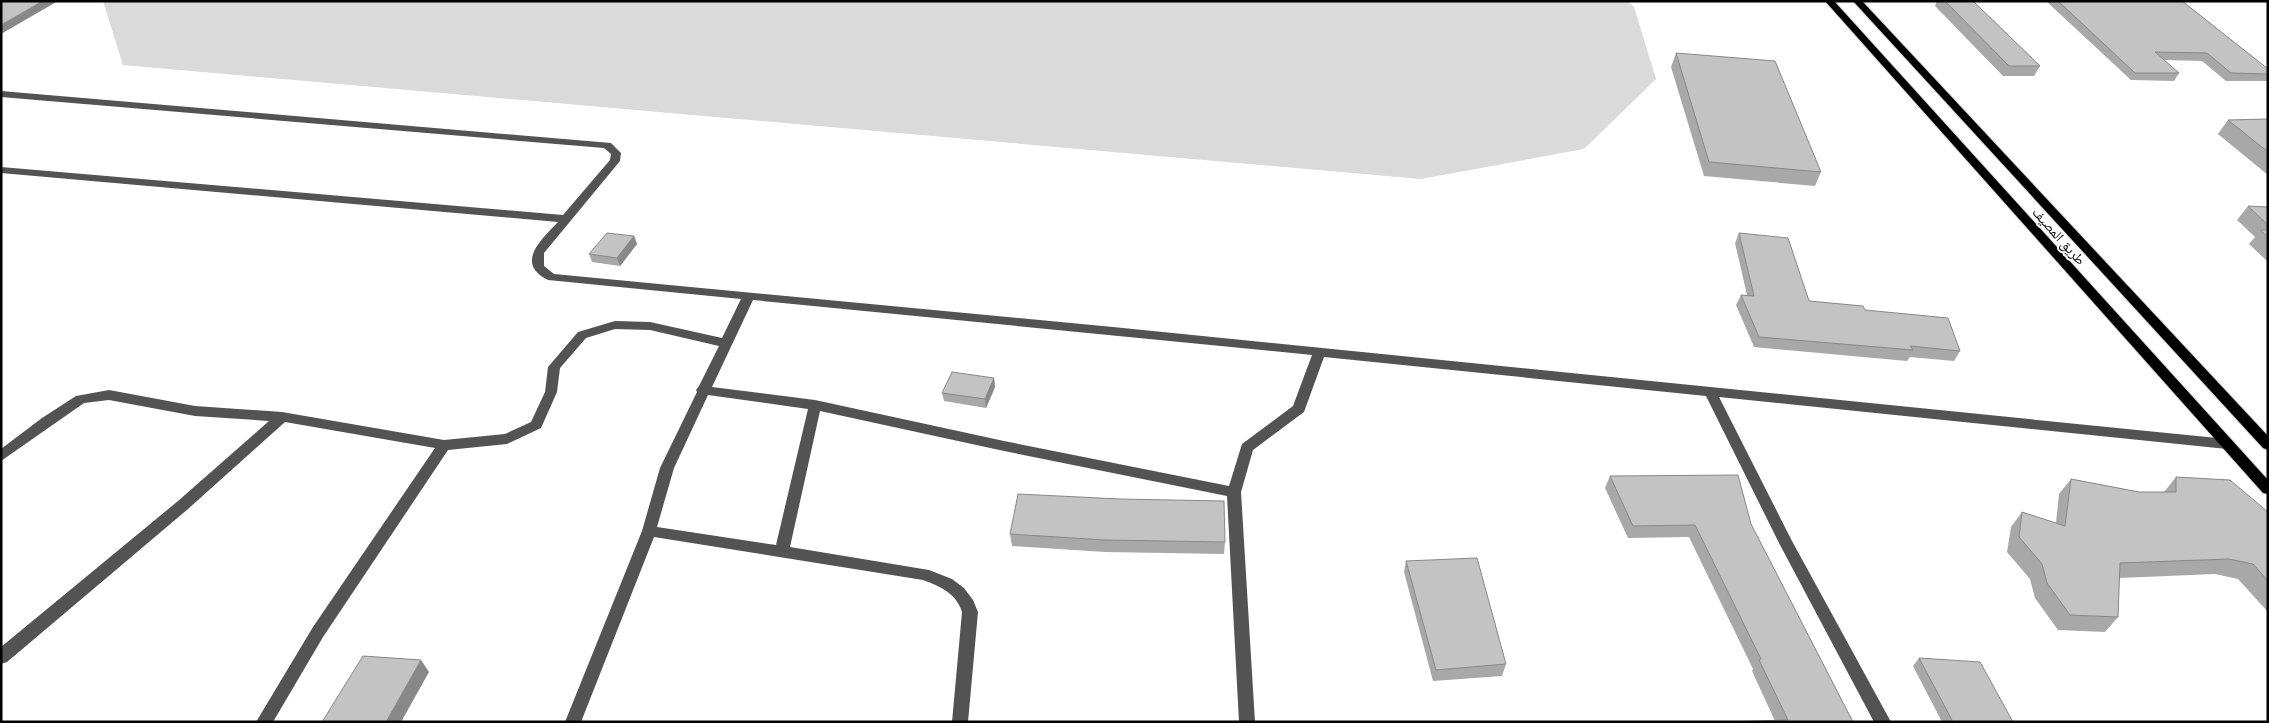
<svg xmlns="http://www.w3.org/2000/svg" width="2269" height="723" viewBox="0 0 2269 723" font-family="Ubuntu,'Noto Naskh Arabic',sans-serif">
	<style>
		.green { fill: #dadada }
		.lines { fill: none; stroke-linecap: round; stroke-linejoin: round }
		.major-casing { stroke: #dbdbdb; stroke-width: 2 }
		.minor { fill: #535353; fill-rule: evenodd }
		.major { fill: #000; fill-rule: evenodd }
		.wall { fill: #a8a8a8 }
		.shaded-wall { fill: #888 }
		.building { fill: #c3c3c3; stroke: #888 }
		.labels { text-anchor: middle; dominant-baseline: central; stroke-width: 4; stroke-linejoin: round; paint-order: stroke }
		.street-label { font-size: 14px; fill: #000; stroke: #fff }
	</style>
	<rect width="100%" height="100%" fill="#fff"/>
	<path class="green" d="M103,1H1627L1634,7L1656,79L1584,149L1421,179L123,65Z"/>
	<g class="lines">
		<defs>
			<g id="major">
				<path d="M1825,1H1834L2268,480V494L2263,493Z"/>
				<path d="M1853,1H1862L2268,436V450L2263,448Z"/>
			</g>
		</defs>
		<use href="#major" class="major-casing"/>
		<path class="minor" d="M1,91L611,143L621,153L620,161L544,253V266L554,274L1113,327L2227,439L2232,441L2234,444L2232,447L2227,449L1719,397L1792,541L1891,722H1874L1779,543L1706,396L1324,357L1304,412L1253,450L1241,492L1255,722H1239L1227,496L1004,451L820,411L790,547L929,570L952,579L964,588L973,600L978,612L968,722H952L962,612C957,594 940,586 923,580L654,537L581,722H565L642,531L660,468L697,392L696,390L699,386L719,346L650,330L615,329L586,338L560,368L557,392L541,428L507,444L448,450L323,637L273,722H256L313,627L435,448L285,422L188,509L7,662L1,664V647L178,501L269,421L195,416L109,400L84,403L1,461V449L42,418L76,396L109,390L195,406L282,412L444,440L505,434L531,422L545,392L548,367L578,332L615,321L650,322L722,338L741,299L548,280C514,263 542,239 558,222L1,173V167L563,215L610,160L611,154L604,148L1,97ZM753,300L1312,355L1293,406L1242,444L1229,486L1004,441L815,400L712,387ZM708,395L808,409L776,545L657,527L674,468Z"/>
		<use href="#major" class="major"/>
	</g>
	<g class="wall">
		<path d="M1937,1H1973L2040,66L2034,76H2003L1935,6Z"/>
		<path d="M2046,1H2182L2268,69V81H2226L2202,61L2163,60L2179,73L2174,81L2131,80Z"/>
		<path d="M1676,53L1821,172L1815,186L1704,176L1671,67Z"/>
		<path d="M2268,119V175L2218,134L2228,120Z"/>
		<path d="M2248,206L2268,207V262L2249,244L2255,237L2237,220Z"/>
		<path d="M1739,233L1809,301L1865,310L1960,351L1954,361L1910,357L1907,361L1754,347L1736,305L1741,295H1747L1735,243Z"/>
		<path d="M634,236L637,244L620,266L592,262L589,254Z"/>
		<path d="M994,378L995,387L986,408L944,401L942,393Z"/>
		<path d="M1610,476L1751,524L1853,722L1775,721L1752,671L1753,669L1689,537L1628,538L1605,488Z"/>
		<path d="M2176,477L2268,512V612L2238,579L2215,574L2119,578L2118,617L2105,632L2058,630L2035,598L2030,579L2007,552L2011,527L2022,512L2056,523L2059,494L2071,479L2139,492H2164Z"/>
		<path d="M1010,534L1225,542L1224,554L1105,552L1012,546Z"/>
		<path d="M1406,561L1506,664L1502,676L1433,681L1404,572Z"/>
		<path d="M1919,658L2013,722H1942L1913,666Z"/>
	</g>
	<g class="shaded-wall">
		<path d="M43,1H58L1,34V25Z"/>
		<path d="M634,236L637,244L620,266L617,258Z"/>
		<path d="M994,378L995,387L986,408L985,399Z"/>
		<path d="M421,660L429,672L401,722H386Z"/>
	</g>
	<g class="building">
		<path d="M1,1H43L1,25Z"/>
		<path d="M1945,1H1973L2040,66H2009Z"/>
		<path d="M2058,1H2182L2268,69V74L2231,73L2207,53L2155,52L2179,73H2135Z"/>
		<path d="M1676,53L1775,61L1821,172L1709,162Z"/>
		<path d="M2268,119V152L2228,120Z"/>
		<path d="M2248,206L2268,207V225Z"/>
		<path d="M2260,230H2268V237Z"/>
		<path d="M607,233L634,236L617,258L589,254Z"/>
		<path d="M1739,233L1788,238L1809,301L1863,306L1865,310L1948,318L1960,351L1910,346L1913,350L1759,337L1741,295L1754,296Z"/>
		<path d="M952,372L994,378L985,399L942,393Z"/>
		<path d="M1738,475L1751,524L1853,722H1727L1788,720L1759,660L1761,659L1695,525L1633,526L1610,476Z"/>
		<path d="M2176,477L2230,480L2268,512V581L2253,564L2229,559L2120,563L2118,617L2070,615L2047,583L2042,564L2019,537L2022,512L2065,526L2071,479L2139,492H2176Z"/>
		<path d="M1018,494L1120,499L1224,501L1225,542L1105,540L1010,534Z"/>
		<path d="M1477,558L1506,664L1436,670L1406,561Z"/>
		<path d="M363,656L421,660L386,722H322Z"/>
		<path d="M1919,658L1980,662L2013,722H1953Z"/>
	</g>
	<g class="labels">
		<g class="street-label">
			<text transform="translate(2059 236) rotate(48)">طريق المصيف</text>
		</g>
	</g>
	<rect width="2269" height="723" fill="none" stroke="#000000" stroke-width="5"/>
</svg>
